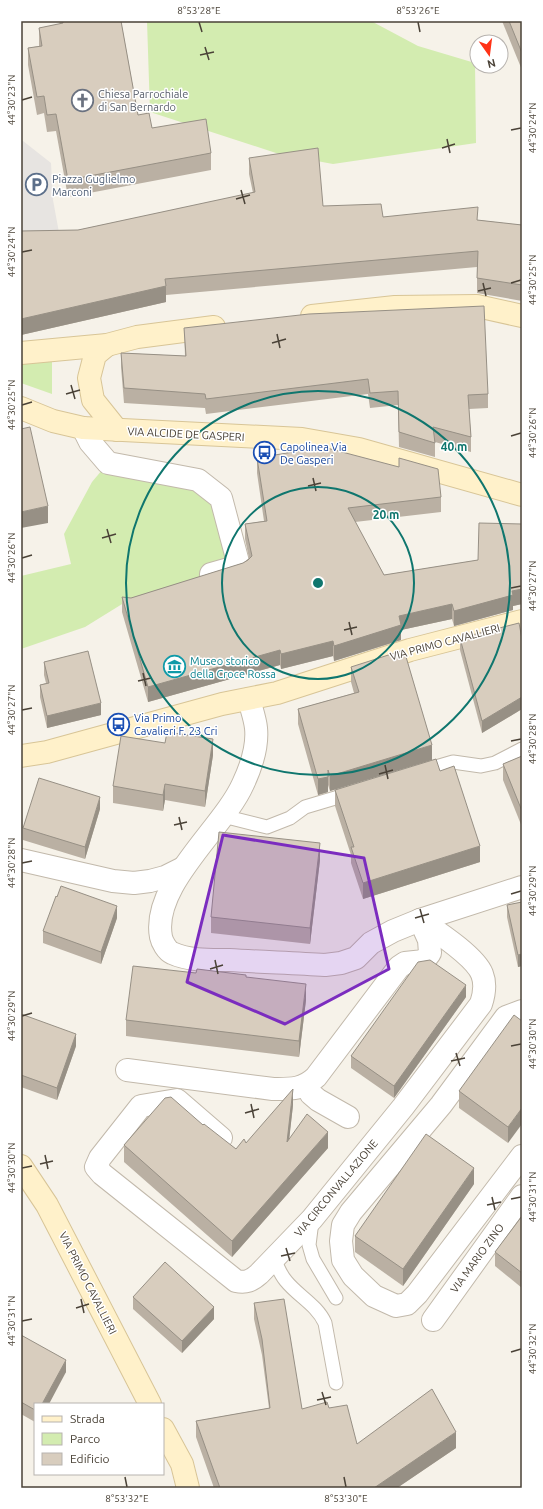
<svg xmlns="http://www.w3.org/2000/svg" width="543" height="1509" viewBox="0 0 543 1509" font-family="Ubuntu,sans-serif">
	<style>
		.green { fill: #d3ecb0 }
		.parking { fill: #e7e4e1 }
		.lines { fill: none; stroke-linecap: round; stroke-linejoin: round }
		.lane-casing { stroke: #c2b9ab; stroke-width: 15 }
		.street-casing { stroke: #c2b9ab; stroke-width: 24 }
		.secondary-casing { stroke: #d8c597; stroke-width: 24 }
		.lane { stroke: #fff; stroke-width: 13 }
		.street { stroke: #fff; stroke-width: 22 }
		.secondary { stroke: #fff1ca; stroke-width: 22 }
		.wall { fill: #bab0a3 }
		.shaded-wall { fill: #979085 }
		.building { fill: #d8cdbe; stroke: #979085 }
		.marked { fill: #7b2cbf; fill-opacity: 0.2; stroke: #7b2cbf; stroke-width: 3; stroke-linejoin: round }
		.ticks { fill: none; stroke: #4a4237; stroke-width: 1.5 }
		.ring { fill: none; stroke: #0f766e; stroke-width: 2 }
		.labels { text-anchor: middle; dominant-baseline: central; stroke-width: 3; stroke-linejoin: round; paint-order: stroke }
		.worship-label { font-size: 11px; fill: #5b616d; stroke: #fff; text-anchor: start }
		.service-label { font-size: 11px; fill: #4e5e75; stroke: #fff; text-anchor: start }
		.street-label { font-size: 11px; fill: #4a4237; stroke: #fff }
		.transit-label { font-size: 11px; fill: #164399; stroke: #fff; text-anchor: start }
		.culture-label { font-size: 11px; fill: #0d838f; stroke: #fff; text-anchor: start }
		.centre { fill: #0f766e; stroke: #fff; stroke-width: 2 }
		.ring-label { font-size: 12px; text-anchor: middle; font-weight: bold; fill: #0f766e; stroke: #fff; stroke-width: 3; stroke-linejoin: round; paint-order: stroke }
		.neatline { fill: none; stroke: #4a4237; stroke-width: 1.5 }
		.ticks-label { font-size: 10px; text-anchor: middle; fill: #4a4237 }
	</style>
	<rect width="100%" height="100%" fill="#f6f2e9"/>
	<g class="green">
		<path d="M147,21H371L418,46L475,63L476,143L333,164L279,154L150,112Z"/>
		<path d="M52,361V394L21,383V362Z"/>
		<path d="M108,463L221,498L239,566L127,601L85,627L21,649V576L71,564L64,534L92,482Z"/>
	</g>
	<path class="parking" d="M21,141H23L51,163L53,200L60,238H21Z"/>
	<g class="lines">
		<defs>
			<g id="lane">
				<path d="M422,771L453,762L481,766L495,763L522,749"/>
				<path d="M223,816L267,827L290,818L305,807L352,793"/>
				<path d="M312,1221L309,1245L313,1259L336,1298"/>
				<path d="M274,1258C277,1266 280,1274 286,1281C298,1296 317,1305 325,1323L336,1383"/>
			</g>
			<g id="street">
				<path d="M83,428L90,442L108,463L198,480L221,498L239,566L211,574"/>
				<path d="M249,699C251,708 255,718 256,728C258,747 251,767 243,784C223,829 151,885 161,937C162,942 167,951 172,953C189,961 211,960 229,960C261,962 293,963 325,965L341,963L356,958L371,943L393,931L420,920L522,887"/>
				<path d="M21,860L113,881L134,883L150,881L165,877L183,868"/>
				<path d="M522,1011L506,1017L441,1105L351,1212L343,1225L341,1241L343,1260L353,1276L374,1296L396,1306L407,1304L417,1294L522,1156"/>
				<path d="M127,1070L273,1089C291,1089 302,1090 316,1077L399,967L405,963L424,961L430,953L429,940L420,920"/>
				<path d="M307,1085L311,1094L318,1100L348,1117"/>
				<path d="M221,1138L177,1100L141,1106L100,1158L96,1167L102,1174L236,1281C246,1283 251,1281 259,1274L312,1219L403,1107L481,1004C484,995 486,984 482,974C475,956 436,931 420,920"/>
				<path d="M433,1320L522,1196"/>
			</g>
			<g id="secondary">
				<path d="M312,316L395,307L477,306L522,316"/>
				<path d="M107,345L95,355L89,378L93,400L117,430"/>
				<path d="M21,353L107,345L137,337L214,327"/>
				<path d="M21,408L53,421L83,428L302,439L359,449L522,495"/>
				<path d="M21,756L47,752L222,704L277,693L410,650L522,621"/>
				<path d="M21,1166L47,1205L150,1404"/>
				<path d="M163,1429L182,1464L188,1488"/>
			</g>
		</defs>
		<use href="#lane" class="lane-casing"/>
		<use href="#street" class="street-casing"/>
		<use href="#secondary" class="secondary-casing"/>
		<use href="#lane" class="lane"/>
		<use href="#street" class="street"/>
		<use href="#secondary" class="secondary"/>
	</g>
	<g class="wall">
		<path d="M59,21H121L138,115L152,128L211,153V170L68,197L56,131L47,132L44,113L37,115L28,65V48L39,46V28L60,24Z"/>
		<path d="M502,21H522V70Z"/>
		<path d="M249,158L323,206L383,217L478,220L522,225V301L477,293V267L166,295V302L21,335V231L78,230L253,193L249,174Z"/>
		<path d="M184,328L488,394V408L469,409L471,437V452L435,442V457L399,447L398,405L370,408L368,394L206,414L205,408L124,403L121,367V353L185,356Z"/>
		<path d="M257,458L441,497V512L355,522L384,575L478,560L522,524V604L513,606V610L454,626L452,619L401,630V640L334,661L333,656L281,669L280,665L148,702L122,612V597L131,598L243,563L249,558L245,539V524L264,521L257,473Z"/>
		<path d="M460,638L522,639V709L482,733L460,650Z"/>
		<path d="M44,662L101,715L47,728L40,697V685L46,683L44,675Z"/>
		<path d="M351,667L432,760L330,791L328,785V792L318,795L298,724V709L354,693L351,682Z"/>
		<path d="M213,755L205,807L165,800L163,811L113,803V786Z"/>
		<path d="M522,756V827L503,780V764Z"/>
		<path d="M440,771L480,862L363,899L351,863V855L335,806V790Z"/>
		<path d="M100,809L85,859L23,840V828Z"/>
		<path d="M320,860L310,944L211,933V917Z"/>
		<path d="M522,902V966L518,967L507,917V905Z"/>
		<path d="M117,918L101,964L43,943V931Z"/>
		<path d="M196,973L246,977L306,1000L299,1057L126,1036V1020Z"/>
		<path d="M466,997L394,1098L351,1068V1056Z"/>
		<path d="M21,1014L76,1046L57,1100L21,1087Z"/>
		<path d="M522,1021L508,1143L459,1108V1091Z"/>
		<path d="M293,1105L289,1139L328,1148L232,1257L124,1162V1145L203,1125L236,1149L246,1143Z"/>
		<path d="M474,1184L403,1286L355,1252V1236Z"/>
		<path d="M522,1216V1288L495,1266V1252Z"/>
		<path d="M133,1297L214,1319L182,1353L133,1309Z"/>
		<path d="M254,1303L302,1409L329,1408L357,1444L456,1448L397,1488H214L196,1437V1421L269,1408L262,1355L254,1319Z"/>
		<path d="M21,1335L66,1372L35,1404V1422L21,1414Z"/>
	</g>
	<g class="shaded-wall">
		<path d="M166,286V302L21,335V319Z"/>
		<path d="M48,506V523L21,528V512Z"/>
		<path d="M522,589V604L513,606V610L454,626V611L512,591Z"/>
		<path d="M452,604V619L401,630V640L334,661V646L399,616Z"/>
		<path d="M333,641V656L281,669V654Z"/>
		<path d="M280,650V665L148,702V687Z"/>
		<path d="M522,697V709L482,733V721Z"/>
		<path d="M101,703V715L47,728V716Z"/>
		<path d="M213,739V755L205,807V791Z"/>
		<path d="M432,745V760L330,791V776Z"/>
		<path d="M328,770V792L318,795V779Z"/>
		<path d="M165,784V800L163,811V795Z"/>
		<path d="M100,797V809L85,859V847Z"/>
		<path d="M320,843V860L310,944V928Z"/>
		<path d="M480,846V862L363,899V883Z"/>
		<path d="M117,906V918L101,964V952Z"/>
		<path d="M522,954V966L518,967V955Z"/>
		<path d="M306,984V1000L299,1057V1041Z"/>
		<path d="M466,985V997L394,1098V1086Z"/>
		<path d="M76,1034V1046L57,1100V1088Z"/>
		<path d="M293,1089V1105L287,1159V1142Z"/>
		<path d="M522,1108V1124L508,1143V1127Z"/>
		<path d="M328,1132V1148L232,1257V1241Z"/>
		<path d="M474,1168V1184L403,1286V1269Z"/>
		<path d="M214,1307V1319L182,1353V1341Z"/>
		<path d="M66,1360V1372L49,1404H42Z"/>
		<path d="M456,1432V1448L397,1488H374Z"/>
	</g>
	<g class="building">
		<path d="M63,21H121L138,115L149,113L152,128L206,119L211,153L68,180L56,114L47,115L44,96L37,97L28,48L42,46L39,28L63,23Z"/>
		<path d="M509,21H522V53Z"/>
		<path d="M318,148L323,206L381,204L383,217L478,207L477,220L522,225V285L477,278L478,251L165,279L166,286L21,319V231L78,230L255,192L249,158Z"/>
		<path d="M484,306L488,394L468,395L471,437L433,427L435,443L399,432L398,391L370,393L368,379L206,399L205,394L124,388L121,353L186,356L184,328L309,314Z"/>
		<path d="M30,427L48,506L21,512V429Z"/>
		<path d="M323,447L399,467V458L438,469L441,497L348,508L384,575L478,560L479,523L522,524V589L512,591L513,595L454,611L452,604L399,616L401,625L334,646L333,641L281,654L280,650L148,687L122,597L131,598L243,563L248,560L252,556L245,524L267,521L257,458Z"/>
		<path d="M519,623L522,639V697L482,721L460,638Z"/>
		<path d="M404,650L432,745L330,776L328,770V777L318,779L298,709L359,692L351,667Z"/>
		<path d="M88,651L101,703L47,716L40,685L49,683L44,662Z"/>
		<path d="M167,732L213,739L205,791L165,784L163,795L113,786L121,736L165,743Z"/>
		<path d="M522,756V811L503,764Z"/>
		<path d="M436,759L440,771L454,766L480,846L363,883L351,847H354L335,790Z"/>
		<path d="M39,778L100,797L85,847L23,828Z"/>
		<path d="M219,832L320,843L310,928L211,917Z"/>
		<path d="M61,886L117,906L101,952L43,931L56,896L57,897Z"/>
		<path d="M522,902V954L518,955L507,905Z"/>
		<path d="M430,960L466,985L394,1086L351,1056L418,962Z"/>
		<path d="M133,966L196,973L197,969L246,975V977L306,984L299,1041L126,1020Z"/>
		<path d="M21,1014L76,1034L57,1088L21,1075Z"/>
		<path d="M514,1015L522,1021V1108L508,1127L459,1091Z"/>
		<path d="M293,1089L287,1142L307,1114L328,1132L232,1241L124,1145L165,1098L171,1097L203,1125L204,1124L236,1149L244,1139L246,1143Z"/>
		<path d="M426,1134L474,1168L403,1269L355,1236Z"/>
		<path d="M522,1216V1273L495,1252Z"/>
		<path d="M165,1262L214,1307L182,1341L133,1297Z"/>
		<path d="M284,1299L302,1409L327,1402L329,1408L347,1405L357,1444L432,1389L456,1432L374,1488H220L196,1421L270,1408L262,1339L254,1303Z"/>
		<path d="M21,1335L66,1360L42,1404H35V1410L21,1402Z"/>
	</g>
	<path class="marked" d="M223,835L364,858L389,969L285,1024L187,982Z"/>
	<path class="ticks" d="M199,22L202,32M418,22L420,32M205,47L209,60M200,55L214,52M22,100L32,97M511,130L521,128M447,139L450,153M442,148L455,144M241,190L245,204M236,199L250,195M22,252L32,250M483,283L486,296M511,283L521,280M478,291L491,288M277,334L280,348M272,343L286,339M71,385L75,399M66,394L80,390M22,405L32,402M511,436L521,433M313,478L316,491M308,486L321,483M107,529L111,543M102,538L116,534M22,558L32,555M511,588L521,586M349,622L352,635M344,630L357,627M143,673L146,686M138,681L151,678M22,710L32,708M511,741L521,739M385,765L388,779M379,774L393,770M179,817L182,830M174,825L187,822M22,863L32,861M511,894L521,891M420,909L424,923M415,918L429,914M215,960L218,974M210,969L223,965M22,1016L32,1013M511,1046L521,1044M456,1053L460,1066M451,1061L465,1058M251,1104L254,1118M245,1113L259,1109M45,1155L48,1169M40,1164L53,1161M22,1168L32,1166M492,1197L495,1210M511,1199L521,1197M487,1205L501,1202M286,1248L290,1261M281,1256L295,1253M81,1299L84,1313M76,1308L89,1304M22,1321L32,1319M511,1352L521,1349M322,1392L326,1405M317,1400L331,1397M125,1477L127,1487M344,1477L346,1487"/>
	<g class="ring">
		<circle cx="318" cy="583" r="96"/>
		<circle cx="318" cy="583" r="192"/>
	</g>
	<defs>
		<symbol id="church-ring" viewBox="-11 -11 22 22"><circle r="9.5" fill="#fff" stroke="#6b7280" stroke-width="1.5"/><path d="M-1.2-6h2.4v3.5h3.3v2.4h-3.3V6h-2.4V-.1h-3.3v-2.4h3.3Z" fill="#6b7280"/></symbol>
		<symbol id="parking-ring" viewBox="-11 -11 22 22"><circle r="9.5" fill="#fff" stroke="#5c6f8a" stroke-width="1.5"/><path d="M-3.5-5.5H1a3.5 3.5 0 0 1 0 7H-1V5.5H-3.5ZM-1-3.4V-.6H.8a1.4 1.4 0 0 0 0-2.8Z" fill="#5c6f8a"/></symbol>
		<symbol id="bus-ring" viewBox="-11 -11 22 22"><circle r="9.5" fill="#fff" stroke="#1a4fb4" stroke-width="1.5"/><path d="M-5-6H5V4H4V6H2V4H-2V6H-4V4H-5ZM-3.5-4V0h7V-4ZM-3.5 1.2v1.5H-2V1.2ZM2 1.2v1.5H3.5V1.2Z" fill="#1a4fb4"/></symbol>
		<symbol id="museum-ring" viewBox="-11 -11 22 22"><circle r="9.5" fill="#fff" stroke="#0f9aa8" stroke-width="1.5"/><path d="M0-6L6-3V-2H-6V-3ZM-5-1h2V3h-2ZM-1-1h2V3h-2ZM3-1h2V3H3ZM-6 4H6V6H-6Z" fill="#0f9aa8"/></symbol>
	</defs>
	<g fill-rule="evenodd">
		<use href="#church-ring" x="70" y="88" width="25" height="25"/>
		<use href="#parking-ring" x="24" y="172" width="25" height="25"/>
		<use href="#bus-ring" x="252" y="440" width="25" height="25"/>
		<use href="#museum-ring" x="162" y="654" width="25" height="25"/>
		<use href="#bus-ring" x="106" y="712" width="25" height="25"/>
	</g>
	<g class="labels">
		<g class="worship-label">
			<text x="98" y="94">Chiesa Parrochiale<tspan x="98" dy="13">di San Bernardo</tspan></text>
		</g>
		<g class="service-label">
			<text x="52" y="179">Piazza Guglielmo<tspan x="52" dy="13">Marconi</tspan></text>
		</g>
		<g class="street-label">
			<text transform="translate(186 434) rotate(3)">VIA ALCIDE DE GASPERI</text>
			<text transform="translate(445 642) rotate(-15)">VIA PRIMO CAVALLIERI</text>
			<text transform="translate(336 1188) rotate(-50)">VIA CIRCONVALLAZIONE</text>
			<text transform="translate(477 1258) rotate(-54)">VIA MARIO ZINO</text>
			<text transform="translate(88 1283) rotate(63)">VIA PRIMO CAVALLIERI</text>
		</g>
		<g class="transit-label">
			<text x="280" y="447">Capolinea Via<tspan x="280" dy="13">De Gasperi</tspan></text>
			<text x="134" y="718">Via Primo<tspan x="134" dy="13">Cavalieri F. 23 Cri</tspan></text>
		</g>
		<g class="culture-label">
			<text x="190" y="661">Museo storico<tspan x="190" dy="13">della Croce Rossa</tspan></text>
		</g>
	</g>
	<circle cx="318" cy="583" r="6" class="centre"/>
	<g class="ring-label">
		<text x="454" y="451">40 m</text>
		<text x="386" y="519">20 m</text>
	</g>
	<rect width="543" height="1509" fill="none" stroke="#ffffff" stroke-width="44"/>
	<rect x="34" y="1403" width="130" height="72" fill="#ffffff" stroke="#b7b3af"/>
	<rect x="42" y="1416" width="20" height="6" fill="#fff1ca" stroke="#b7b3af"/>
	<text x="70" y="1423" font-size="12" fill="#4a4237">Strada</text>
	<rect x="42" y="1433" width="20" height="12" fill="#d3ecb0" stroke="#b7b3af"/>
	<text x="70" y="1443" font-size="12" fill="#4a4237">Parco</text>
	<rect x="42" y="1453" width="20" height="12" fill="#d8cdbe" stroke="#b7b3af"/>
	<text x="70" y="1463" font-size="12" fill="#4a4237">Edificio</text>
	<g transform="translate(489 54) rotate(166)"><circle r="19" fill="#ffffff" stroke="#b7b3af"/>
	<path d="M0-3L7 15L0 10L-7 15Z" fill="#ff3317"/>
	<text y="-6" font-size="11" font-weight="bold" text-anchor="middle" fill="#4a4237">N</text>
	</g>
	<rect x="22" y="22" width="499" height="1465" class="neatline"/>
	<g class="ticks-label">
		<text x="199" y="14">8°53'28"E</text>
		<text x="418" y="14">8°53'26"E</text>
		<text transform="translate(11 100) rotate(-90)" y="4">44°30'23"N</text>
		<text transform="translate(532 128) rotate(-90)" y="4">44°30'24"N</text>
		<text transform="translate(11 252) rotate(-90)" y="4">44°30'24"N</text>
		<text transform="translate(532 280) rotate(-90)" y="4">44°30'25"N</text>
		<text transform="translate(11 405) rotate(-90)" y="4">44°30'25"N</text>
		<text transform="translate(532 433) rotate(-90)" y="4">44°30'26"N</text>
		<text transform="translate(11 558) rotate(-90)" y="4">44°30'26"N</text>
		<text transform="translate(532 586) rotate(-90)" y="4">44°30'27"N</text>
		<text transform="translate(11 710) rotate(-90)" y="4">44°30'27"N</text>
		<text transform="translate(532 739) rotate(-90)" y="4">44°30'28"N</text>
		<text transform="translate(11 863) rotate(-90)" y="4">44°30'28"N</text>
		<text transform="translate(532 891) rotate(-90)" y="4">44°30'29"N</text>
		<text transform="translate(11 1016) rotate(-90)" y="4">44°30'29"N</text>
		<text transform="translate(532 1044) rotate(-90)" y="4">44°30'30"N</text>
		<text transform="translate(11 1168) rotate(-90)" y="4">44°30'30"N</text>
		<text transform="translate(532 1197) rotate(-90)" y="4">44°30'31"N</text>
		<text transform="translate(11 1321) rotate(-90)" y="4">44°30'31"N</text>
		<text transform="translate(532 1349) rotate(-90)" y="4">44°30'32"N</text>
		<text x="127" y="1502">8°53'32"E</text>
		<text x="346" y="1502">8°53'30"E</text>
	</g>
</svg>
